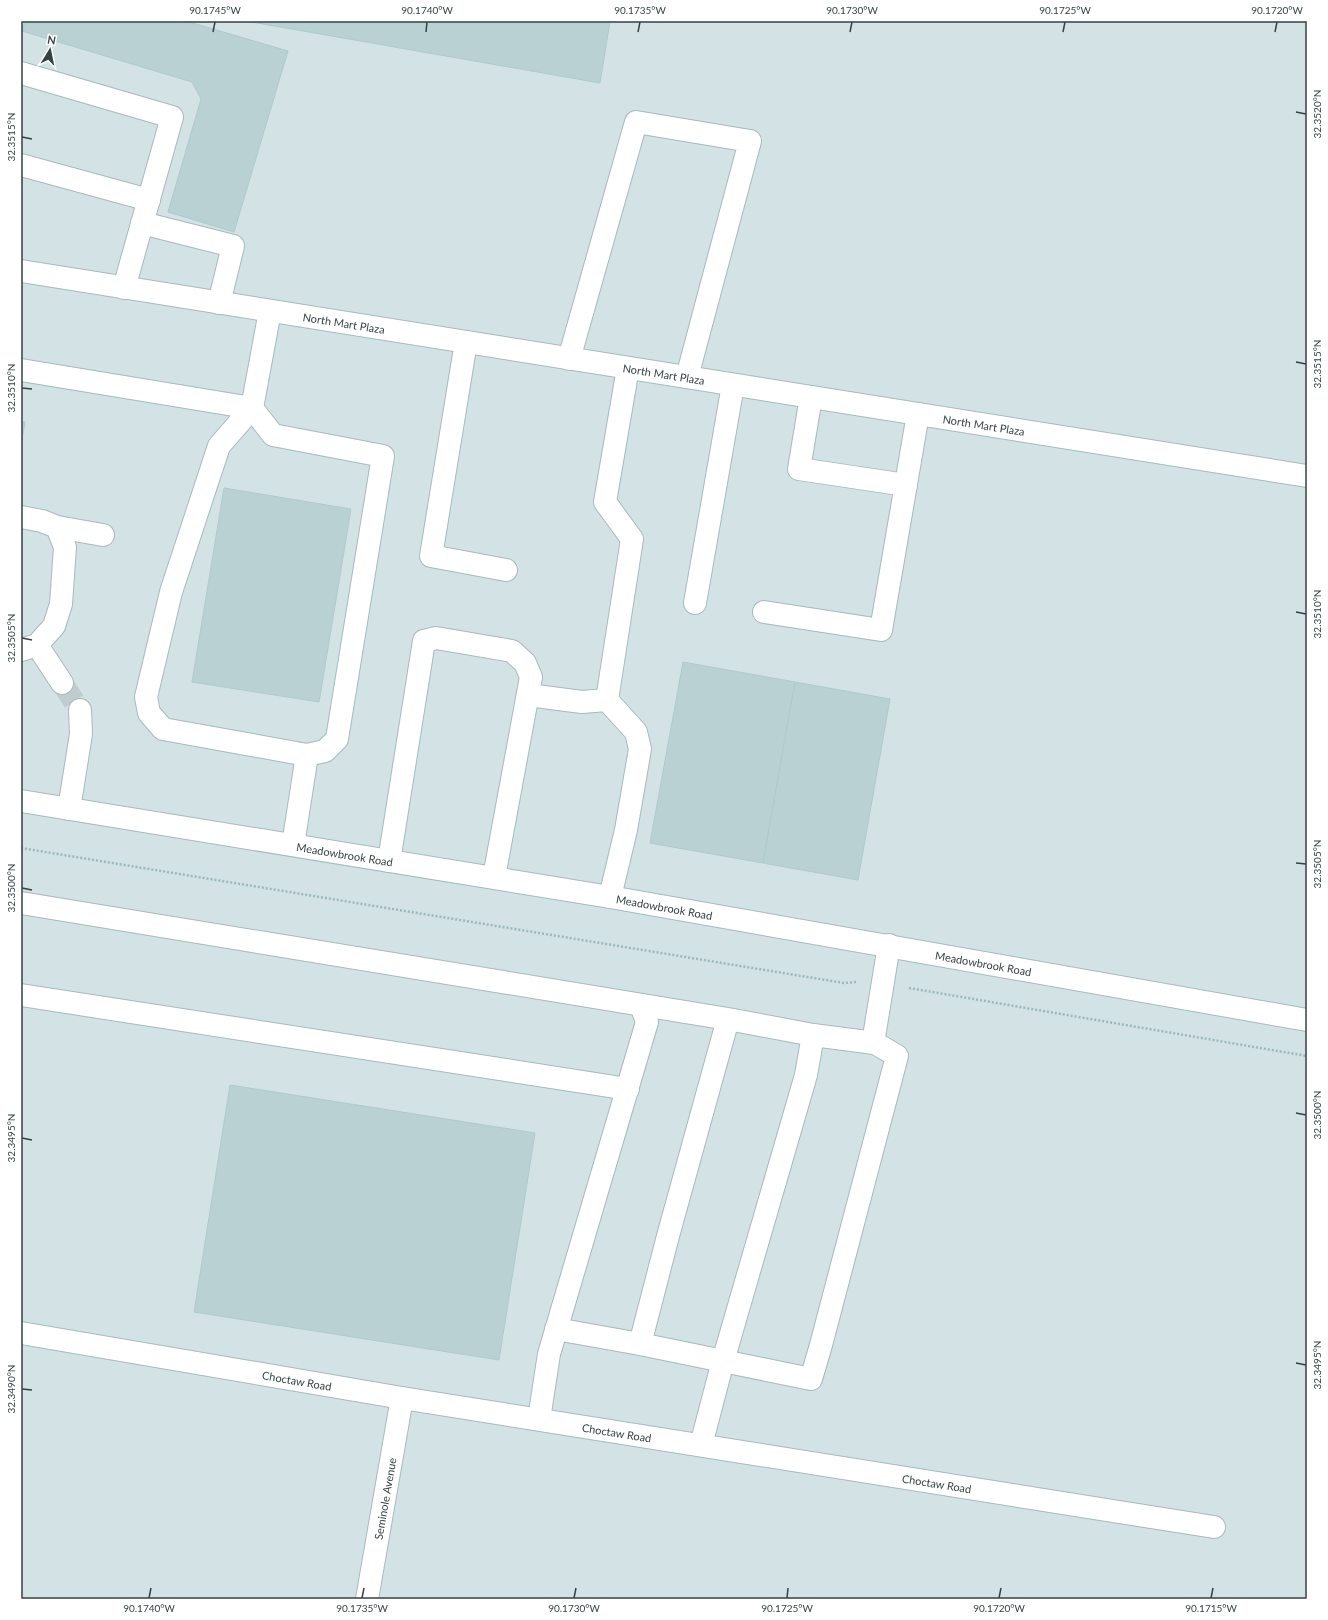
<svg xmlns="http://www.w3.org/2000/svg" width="1328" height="1620" viewBox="0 0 1328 1620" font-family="Lato,sans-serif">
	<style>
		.residential { fill: #d2e2e5 }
		.building { fill: #b9d1d3; stroke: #adcbcd }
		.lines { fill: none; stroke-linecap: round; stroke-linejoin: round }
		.minor-tunnel { stroke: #c1cccf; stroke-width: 22; stroke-dasharray: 22 11; stroke-linecap: butt }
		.minor-casing { stroke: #a7babd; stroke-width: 24 }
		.path { stroke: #98babe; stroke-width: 2.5; stroke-dasharray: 2 2; stroke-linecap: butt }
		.minor { stroke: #fff; stroke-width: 22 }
		.ticks { fill: none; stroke: #344243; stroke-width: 1.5 }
		.labels { text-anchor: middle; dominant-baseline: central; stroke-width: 3; stroke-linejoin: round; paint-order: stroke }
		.street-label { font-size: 11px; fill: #344243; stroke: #fff }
		.neatline { fill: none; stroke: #344243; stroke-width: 1.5 }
		.ticks-label { font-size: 10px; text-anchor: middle; fill: #344243 }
	</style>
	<rect width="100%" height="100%" fill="#e4eff2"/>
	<rect class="residential" x="21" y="21" width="1286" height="1578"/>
	<g class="building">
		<path d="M25,21H186L288,51L234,232L168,212L201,99L192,82L22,31Z"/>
		<path d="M246,21H610L600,83Z"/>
		<path d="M21,422H25L21,444Z"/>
		<path d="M224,488L351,509L319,702L192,682Z"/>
		<path d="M683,662L795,682L763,863L650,843Z"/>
		<path d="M795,682L890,699L858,880L763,863Z"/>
		<path d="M230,1085L535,1133L499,1360L194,1312Z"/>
	</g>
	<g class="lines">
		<path class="minor-tunnel" d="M62,683L80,710"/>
		<defs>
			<g id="minor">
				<path d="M21,73L172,117L124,288"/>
				<path d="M21,165L149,200"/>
				<path d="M142,223L233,246L219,303"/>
				<path id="s1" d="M21,271L1307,476"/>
				<path d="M270,311L252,408L219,446L171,592L146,697L149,713L163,729L307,755"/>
				<path d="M466,342L431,556L506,570"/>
				<path d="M569,359L636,122L750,141L687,377"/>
				<path d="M21,370L252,408L273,435L383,456L337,739L325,751L307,755L293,845"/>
				<path d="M811,397L799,469L906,485"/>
				<path d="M21,517L42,521L57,527L65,547L61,604L54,626L37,645L21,650"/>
				<path d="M57,527L103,535"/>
				<path d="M695,603L733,385"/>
				<path d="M764,612L881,630L918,414"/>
				<path d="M37,645L62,683"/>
				<path d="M528,695L582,702L607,700"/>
				<path id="s2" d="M21,801L610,897L1307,1020"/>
				<path d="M69,809L81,734L80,710"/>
				<path d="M389,861L424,641L436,638L512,651L525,663L531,677L494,877"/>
				<path d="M610,897L626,830L640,749L636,732L607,700L632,539L605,502L628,368"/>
				<path d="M21,903L728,1019L813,1035L806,1075L723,1361L640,1344L668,1236L728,1019"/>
				<path d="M21,995L628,1089"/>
				<path d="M873,1043L889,945"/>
				<path d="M556,1329L640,1344"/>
				<path id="s3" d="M21,1333L402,1398L1214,1527"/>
				<path d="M539,1419L549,1354L647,1022L641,1005"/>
				<path d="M701,1445L723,1361L811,1379L821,1345L897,1056L875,1043L813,1035"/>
				<path id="s4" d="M367,1599L402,1398"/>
			</g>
		</defs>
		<use href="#minor" class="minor-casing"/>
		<g class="path">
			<path d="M21,848L844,983L857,982"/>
			<path d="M909,988L1307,1056"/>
		</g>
		<use href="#minor" class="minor"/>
	</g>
	<path class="ticks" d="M213,32L215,22M426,32L427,22M638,32L640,22M850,32L852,22M1063,32L1065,22M1275,32L1277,22M1296,112L1306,114M22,137L32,139M1296,362L1306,364M22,388L32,389M1296,612L1306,614M22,638L32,640M1296,863L1306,864M22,888L32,890M1296,1113L1306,1115M22,1138L32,1140M1296,1363L1306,1365M22,1389L32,1390M149,1598L151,1588M362,1598L364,1588M574,1598L576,1588M787,1598L788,1588M999,1598L1001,1588M1211,1598L1213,1588"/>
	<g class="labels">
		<g class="street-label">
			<text stroke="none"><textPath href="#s1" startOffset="327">North Mart Plaza</textPath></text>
			<text stroke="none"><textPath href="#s1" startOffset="651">North Mart Plaza</textPath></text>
			<text stroke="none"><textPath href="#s1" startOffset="975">North Mart Plaza</textPath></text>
			<text stroke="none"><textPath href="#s2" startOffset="328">Meadowbrook Road</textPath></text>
			<text stroke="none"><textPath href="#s2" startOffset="652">Meadowbrook Road</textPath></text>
			<text stroke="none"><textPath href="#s2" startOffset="976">Meadowbrook Road</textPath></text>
			<text stroke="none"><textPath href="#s3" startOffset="280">Choctaw Road</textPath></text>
			<text stroke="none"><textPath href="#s3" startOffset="604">Choctaw Road</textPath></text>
			<text stroke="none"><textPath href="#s3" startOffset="928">Choctaw Road</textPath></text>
			<text stroke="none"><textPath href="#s4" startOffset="102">Seminole Avenue</textPath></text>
		</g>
	</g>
	<rect width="1328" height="1620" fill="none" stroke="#ffffff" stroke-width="44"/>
	<g transform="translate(50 50) rotate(10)" stroke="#ffffff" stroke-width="3" paint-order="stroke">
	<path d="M0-3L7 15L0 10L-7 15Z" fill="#344243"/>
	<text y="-6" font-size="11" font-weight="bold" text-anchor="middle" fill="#344243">N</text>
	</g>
	<rect x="22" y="22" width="1284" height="1576" class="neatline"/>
	<g class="ticks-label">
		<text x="215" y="14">90.1745°W</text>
		<text x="427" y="14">90.1740°W</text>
		<text x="640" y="14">90.1735°W</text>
		<text x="852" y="14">90.1730°W</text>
		<text x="1065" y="14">90.1725°W</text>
		<text x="1277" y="14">90.1720°W</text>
		<text transform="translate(1317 114) rotate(-90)" y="4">32.3520°N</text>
		<text transform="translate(11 137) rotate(-90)" y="4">32.3515°N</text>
		<text transform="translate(1317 364) rotate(-90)" y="4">32.3515°N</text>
		<text transform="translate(11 388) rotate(-90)" y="4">32.3510°N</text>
		<text transform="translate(1317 614) rotate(-90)" y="4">32.3510°N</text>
		<text transform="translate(11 638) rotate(-90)" y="4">32.3505°N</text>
		<text transform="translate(1317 864) rotate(-90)" y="4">32.3505°N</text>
		<text transform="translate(11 888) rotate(-90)" y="4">32.3500°N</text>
		<text transform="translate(1317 1115) rotate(-90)" y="4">32.3500°N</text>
		<text transform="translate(11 1138) rotate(-90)" y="4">32.3495°N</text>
		<text transform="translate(1317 1365) rotate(-90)" y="4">32.3495°N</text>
		<text transform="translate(11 1389) rotate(-90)" y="4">32.3490°N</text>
		<text x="149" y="1612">90.1740°W</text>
		<text x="362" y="1612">90.1735°W</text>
		<text x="574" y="1612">90.1730°W</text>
		<text x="787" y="1612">90.1725°W</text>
		<text x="999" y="1612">90.1720°W</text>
		<text x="1211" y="1612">90.1715°W</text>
	</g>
</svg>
